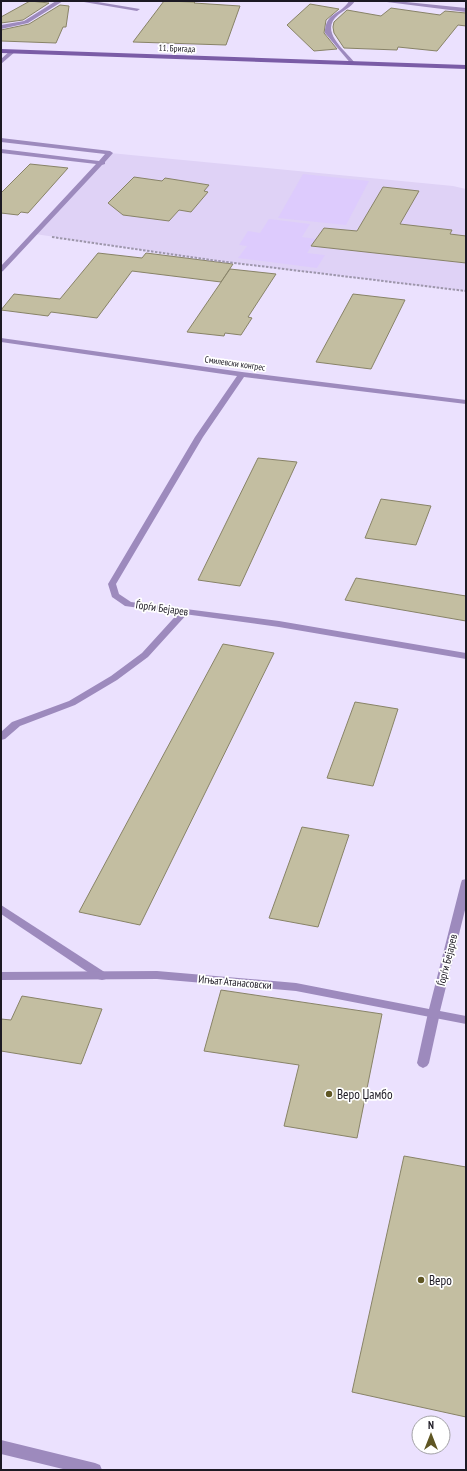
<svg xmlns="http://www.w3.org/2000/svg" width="467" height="1471" viewBox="0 0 467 1471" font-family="'PT Sans Narrow',sans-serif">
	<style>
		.built { fill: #dfd2f6 }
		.green { fill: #ddcbfd }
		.building { fill: #c3bea1; stroke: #888367 }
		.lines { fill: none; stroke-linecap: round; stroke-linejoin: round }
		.path { stroke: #9d96ab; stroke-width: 2; stroke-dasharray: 2.5 1.5; stroke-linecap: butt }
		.service { fill: #9d8abd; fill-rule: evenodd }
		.minor { fill: #9d8abd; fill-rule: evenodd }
		.tertiary { fill: #9d8abd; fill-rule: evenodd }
		.secondary { fill: #7a5ca6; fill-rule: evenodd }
		.poi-dot { fill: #5f5623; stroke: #fff; stroke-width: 1.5 }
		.labels { text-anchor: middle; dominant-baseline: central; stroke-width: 3.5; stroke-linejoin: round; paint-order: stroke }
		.far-street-label { font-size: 9px; fill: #1c1923; stroke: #fff }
		.street-label { font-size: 11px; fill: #1c1923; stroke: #fff }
		.near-poi-label { font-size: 13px; fill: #1c1923; stroke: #fff; text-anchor: start }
	</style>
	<rect width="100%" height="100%" fill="#ebe1fe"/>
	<path class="built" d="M110,153L453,186L466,189V291L218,261L35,234Z"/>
	<g class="green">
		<path d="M303,174L369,181L346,225L278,218Z"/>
		<path d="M269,219L310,224L302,237L316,239L307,253L325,255L317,268L238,258L247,246L239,245L248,231L260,233Z"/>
	</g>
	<g class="building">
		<path d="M30,1L49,3L23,20L1,23V17Z"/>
		<path d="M164,1L195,2L194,3L240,6L226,45L133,42Z"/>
		<path d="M310,4L339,9L326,20L324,33L337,49L314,51L287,25Z"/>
		<path d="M60,5L69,6L66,27H63L56,43L1,41V30L29,24Z"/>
		<path d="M391,8L440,15L445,11L466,13V26L458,25L437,51L398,47L397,50L344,48L334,33L333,27L334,22L347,10L381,16Z"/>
		<path d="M30,164L68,168L28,213L21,212L18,215L1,213V193Z"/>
		<path d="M134,177L162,181L165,178L209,185L204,191L208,192L191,212L179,210L169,221L123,215L108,203Z"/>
		<path d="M383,187L419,191L400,224L452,230L450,234L466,236V263L311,246L324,228L357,231Z"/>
		<path d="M98,253L142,258L146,253L233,264L221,282L132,271L97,318L51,312L48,316L1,310L14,294L60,299Z"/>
		<path d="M230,269L276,274L248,317L252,318L241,335L225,333L224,336L187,332Z"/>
		<path d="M353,294L405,300L371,369L316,362Z"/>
		<path d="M258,458L297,462L240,586L198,580Z"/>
		<path d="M381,499L431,506L416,545L365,538Z"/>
		<path d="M356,578L466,596V621L345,600Z"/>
		<path d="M223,644L274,653L140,925L79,912Z"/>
		<path d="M355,702L398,709L373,786L327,778Z"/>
		<path d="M302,827L349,835L318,927L269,918Z"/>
		<path d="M221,990L382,1014L357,1138L284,1126L299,1065L204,1051Z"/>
		<path d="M22,996L102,1009L81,1064L1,1051V1019L11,1020Z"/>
		<path d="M404,1156L466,1167V1417L352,1392Z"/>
	</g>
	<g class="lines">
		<path class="path" d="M52,237L218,261L466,291"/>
		<g class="service">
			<path d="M185,608L190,611L188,613L148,657L117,680L75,705L20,726L5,739L1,740V732L12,722L69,701L111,676L142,653L182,609Z"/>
			<path d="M1,905L106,973L108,976L106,979L102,980L98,979L1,914Z"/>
			<path d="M434,1009L438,1010L440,1013L429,1063L427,1066L423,1068L419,1066L417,1063L428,1013L430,1010Z"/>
		</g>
		<g class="minor">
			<path d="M56,1H63L28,23L1,29V25L24,21Z"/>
			<path d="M78,1H92L140,9L137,11Z"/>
			<path d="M349,1H355C350,8 344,10 338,15C319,31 344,49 355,63L352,65L325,33C325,12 341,15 349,1Z"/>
			<path d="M379,1H396L466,8V12Z"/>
			<path d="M11,50L16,51L1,64V59Z"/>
			<path d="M1,138L110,151L113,153L105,162V164L102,165L3,271L1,272V266L96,164L1,153V149L99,161L105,154L1,142Z"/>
			<path d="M1,338L242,372L466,400V404L244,377L203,437L116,584L119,594L131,602L279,621L466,653V659L279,627L125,606L112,597L108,584L195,437L237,376L1,342Z"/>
			<path d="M466,879V906L440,1011L466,1016V1024L296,991L157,979L1,980V972L157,971L296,983L429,1009L461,883L462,880Z"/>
		</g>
		<path class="tertiary" d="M1,1440L95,1463L100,1465L102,1470H67L1,1454Z"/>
		<path class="secondary" d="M1,49L466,65V69L1,53Z"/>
	</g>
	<g class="poi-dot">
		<circle cx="329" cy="1094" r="4"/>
		<circle cx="421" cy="1280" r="4"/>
	</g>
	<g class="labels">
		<g class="far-street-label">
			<text transform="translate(177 48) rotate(2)">11. Бригада</text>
			<text transform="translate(235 363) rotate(8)">Смилевски конгрес</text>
		</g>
		<g class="street-label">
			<text transform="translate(162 608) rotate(8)">Ѓорѓи Бејарев</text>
			<text transform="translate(447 960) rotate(-76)">Ѓорѓи Бејарев</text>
			<text transform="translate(235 982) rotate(5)">Игњат Атанасовски</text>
		</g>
		<g class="near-poi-label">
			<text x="337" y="1094">Веро Џамбо</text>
			<text x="429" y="1280">Веро</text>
		</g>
	</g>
	<rect width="467" height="1471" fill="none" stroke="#1c1923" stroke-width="4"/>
	<g transform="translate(431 1435)"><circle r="19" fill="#ffffff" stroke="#a4a3a7"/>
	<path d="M0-3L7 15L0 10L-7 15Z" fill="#5f5623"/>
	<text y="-6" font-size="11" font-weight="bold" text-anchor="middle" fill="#1c1923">N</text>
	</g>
</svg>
